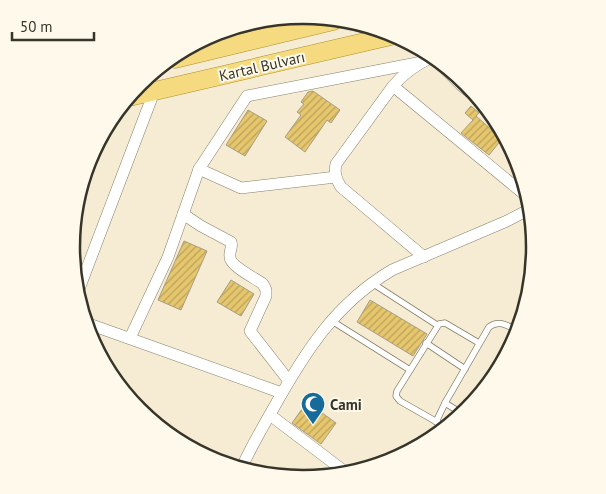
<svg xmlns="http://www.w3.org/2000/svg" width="606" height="494" viewBox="0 0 606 494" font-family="'PT Sans',sans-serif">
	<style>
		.building { fill: url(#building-hatch); stroke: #a69d86 }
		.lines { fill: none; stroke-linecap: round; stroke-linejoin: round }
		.service-casing { stroke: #877f69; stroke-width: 7 }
		.minor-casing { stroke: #877f69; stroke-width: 12 }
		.primary-casing { stroke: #ae9029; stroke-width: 19 }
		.service { stroke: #fff; stroke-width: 5.5 }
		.minor { stroke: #fff; stroke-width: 11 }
		.primary { stroke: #f5da7f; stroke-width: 18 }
		.labels { text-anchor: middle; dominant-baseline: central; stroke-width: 4; stroke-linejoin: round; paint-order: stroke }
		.street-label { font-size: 15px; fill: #37342a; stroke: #fef9ea }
		.poi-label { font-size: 15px; font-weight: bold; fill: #37342a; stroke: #fef9ea; text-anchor: start }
		.rim { fill: none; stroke: #37342a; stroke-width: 2.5 }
	</style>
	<defs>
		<pattern id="building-hatch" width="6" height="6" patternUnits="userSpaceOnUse" patternTransform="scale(1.25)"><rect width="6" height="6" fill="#e6c76e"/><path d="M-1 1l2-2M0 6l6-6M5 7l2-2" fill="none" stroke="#bba25b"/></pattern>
	</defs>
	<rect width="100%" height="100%" fill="#f5ecd3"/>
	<g class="building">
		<path d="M313,91L340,110L331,123L327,120L305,152L285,137L301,115L297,112L304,104L301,102L308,92Z"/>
		<path d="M471,106L479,113L476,116L502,139L489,155L461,133L473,120L465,113Z"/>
		<path d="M248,110L267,121L245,156L226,145Z"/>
		<path d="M184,241L207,251L181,310L158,300Z"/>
		<path d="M231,280L254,294L241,316L217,302Z"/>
		<path d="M370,300L427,334L413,356L357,322Z"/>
		<path d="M307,402L336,423L321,444L292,423Z"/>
	</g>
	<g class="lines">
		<defs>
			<g id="service">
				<path d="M372,283L437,325"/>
				<path d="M332,321L410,370"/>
				<path d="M426,343L465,369"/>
				<path d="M445,403L463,414"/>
				<path d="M436,422L445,403L489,327C499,319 508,326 518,331"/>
				<path d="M444,426L400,401L396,396L397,391L439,324L445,323L479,343"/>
			</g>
			<g id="minor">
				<path d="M443,67L461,85L477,98"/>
				<path d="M393,86L524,194"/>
				<path d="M199,169L241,188L336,177"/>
				<path d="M183,214L201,226L231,242C233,248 229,250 230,257C230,266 255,278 263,284L266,290V296L250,331L289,381"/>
				<path d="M424,257L341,187C336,179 334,173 336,164L393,86C403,74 416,65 430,58"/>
				<path d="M79,289L154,92"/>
				<path d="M86,323L282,393"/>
				<path d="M130,338L168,257L199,169L247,96L422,62"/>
				<path d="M270,415L344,471"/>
				<path d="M242,467C251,447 262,428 273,409C305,352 335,304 392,270L507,221L528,210"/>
			</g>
			<g id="primary">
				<path d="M175,59L333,21"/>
				<path d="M129,97L395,35"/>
			</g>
		</defs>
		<use href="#service" class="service-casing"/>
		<use href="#minor" class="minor-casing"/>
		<use href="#primary" class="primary-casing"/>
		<use href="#service" class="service"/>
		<use href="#minor" class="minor"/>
		<use href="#primary" class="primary"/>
	</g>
	<defs>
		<symbol id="mosque-pin" viewBox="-11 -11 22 30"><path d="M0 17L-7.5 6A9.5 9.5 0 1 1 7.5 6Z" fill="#166b9b" stroke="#fef9ea"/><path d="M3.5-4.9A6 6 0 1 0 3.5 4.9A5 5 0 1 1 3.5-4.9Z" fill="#fff"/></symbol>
	</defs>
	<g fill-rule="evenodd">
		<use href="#mosque-pin" x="299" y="390" width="28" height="38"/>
	</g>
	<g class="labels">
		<g class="street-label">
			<text transform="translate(262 66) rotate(-13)">Kartal Bulvarı</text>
		</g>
		<g class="poi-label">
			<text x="330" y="404">Cami</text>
		</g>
	</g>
	<path d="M0 0H606V494H0ZM80 247a223 223 0 1 1 446 0a223 223 0 1 1-446 0Z" fill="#fef9ea" fill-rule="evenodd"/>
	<path class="rim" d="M80 247a223 223 0 1 1 446 0a223 223 0 1 1-446 0Z"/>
	<path d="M12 32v8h82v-8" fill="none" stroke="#37342a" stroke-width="2.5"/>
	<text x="20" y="32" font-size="15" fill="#37342a" stroke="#fef9ea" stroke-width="4" paint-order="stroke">50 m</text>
</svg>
